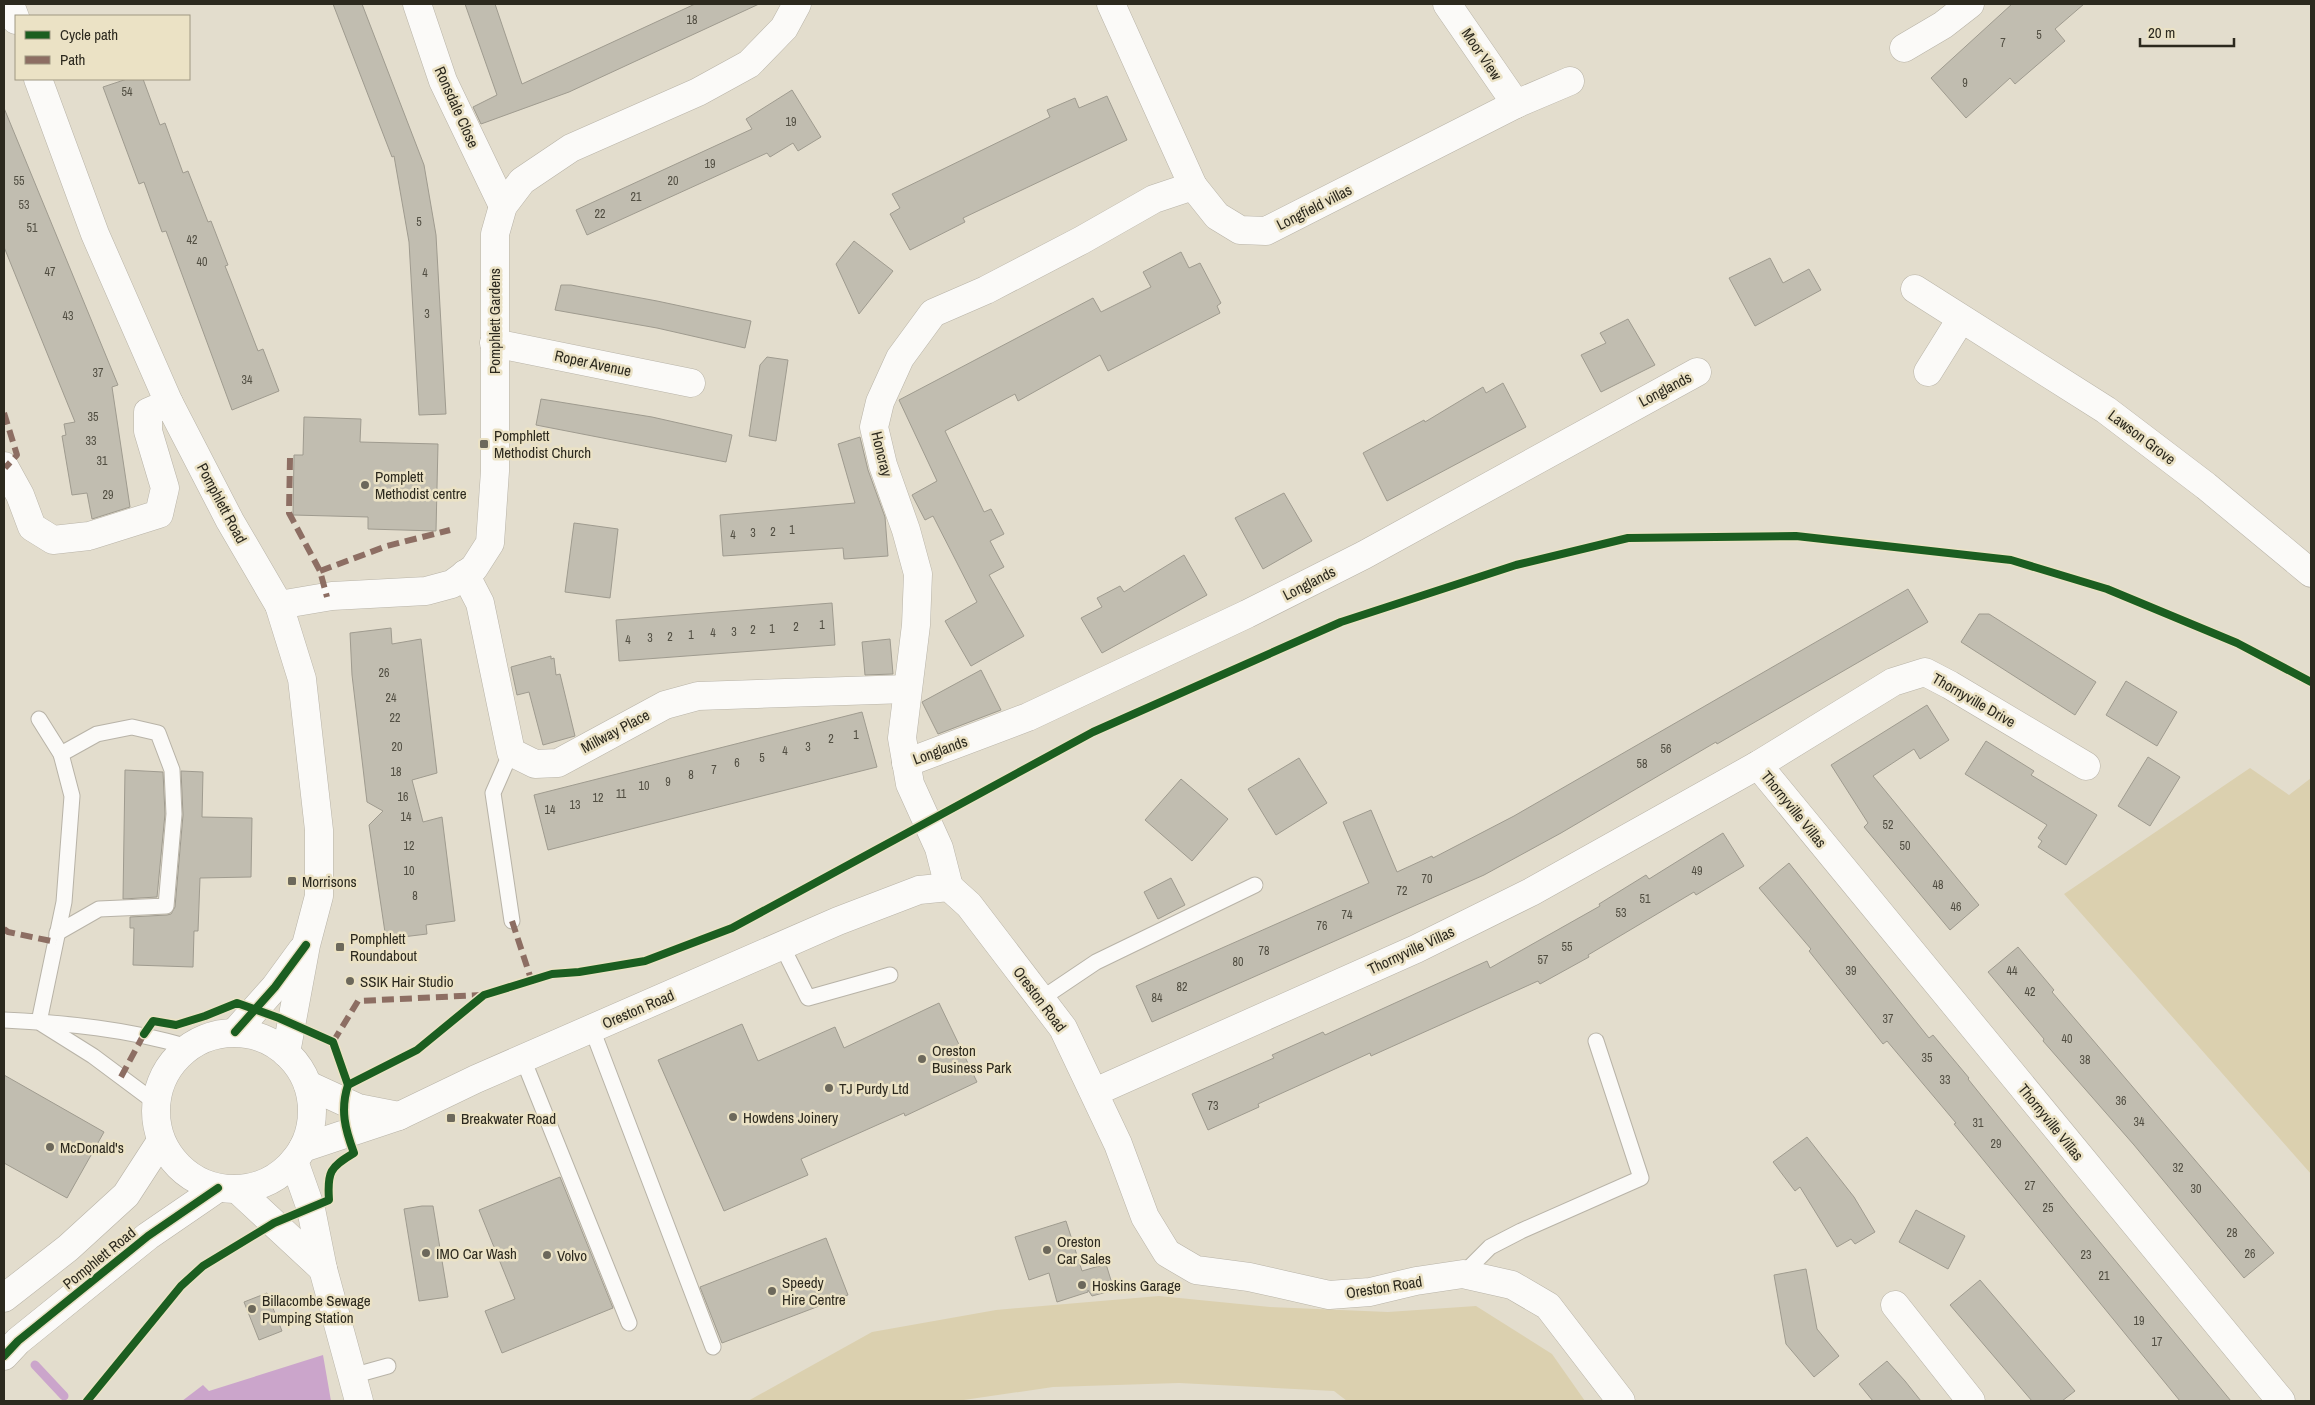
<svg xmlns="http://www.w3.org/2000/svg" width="2315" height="1405" viewBox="0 0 2315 1405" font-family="'Archivo Narrow',sans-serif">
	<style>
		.green { fill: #dbd0af }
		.water { fill: #cba5cb }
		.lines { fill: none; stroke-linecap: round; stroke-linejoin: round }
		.stream { stroke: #cba5cb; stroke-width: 9 }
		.building { fill: #c1bdb0; stroke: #9f9b8f }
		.service-casing { stroke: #b8b3a7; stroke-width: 17 }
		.minor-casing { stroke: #b8b3a7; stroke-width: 29 }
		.tertiary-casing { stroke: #b8b3a7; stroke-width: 29 }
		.service { stroke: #fbfaf8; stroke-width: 15 }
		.minor { stroke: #fbfaf8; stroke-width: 28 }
		.tertiary { stroke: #fbfaf8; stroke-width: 28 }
		.quiet { stroke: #8d6e63; stroke-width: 6; stroke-dasharray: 12 6; stroke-linecap: butt }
		.cycleway-casing { stroke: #ebe2c5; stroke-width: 11 }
		.cycleway { stroke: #1b5e20; stroke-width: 8 }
		.poi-dot { fill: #6c685b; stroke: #ebe2c5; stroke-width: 2 }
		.labels { text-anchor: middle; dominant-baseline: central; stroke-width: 5; stroke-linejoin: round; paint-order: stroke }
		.number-label { font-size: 12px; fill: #514e42 }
		.street-label { font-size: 15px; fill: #2c291e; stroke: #ebe2c5 }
		.poi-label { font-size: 15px; fill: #2c291e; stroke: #ebe2c5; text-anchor: start }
	</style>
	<rect width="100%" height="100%" fill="#e3ddcd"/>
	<g class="green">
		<path d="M2250,768L2289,795L2311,778V1174L2064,894Z"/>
		<path d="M1159,1296L1270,1307L1388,1312L1476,1306L1552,1354L1585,1401H1347L1334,1391L1179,1383L1053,1387L957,1401H748L872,1332L996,1310Z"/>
	</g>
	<path class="water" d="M323,1355L331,1401H182L203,1385L209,1391Z"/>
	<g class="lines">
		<path class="stream" d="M35,1365L64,1396"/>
	</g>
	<g class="building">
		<path d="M333,4H362L424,165L436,235L446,414L419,415L409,242L394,156L392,157Z"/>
		<path d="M465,4H495L522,84L695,4H759L569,92L481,124L473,107L497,95Z"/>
		<path d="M2012,4H2084L2055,29L2065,41L2015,84L2010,78L1966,118L1931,78Z"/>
		<path d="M127,79H143L160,125L165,123L183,173L188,171L208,222L211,221L228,265L225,266L231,281L258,351L263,349L279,391L232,410L166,231L162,232L144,182L139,184L103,87Z"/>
		<path d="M792,90L821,137L798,151L793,143L770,157L767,153L587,235L576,210L752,129L746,119Z"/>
		<path d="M1107,96L1127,140L963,218L965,222L910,250L890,214L900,208L892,194L1050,117L1047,110L1075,98L1079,108Z"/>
		<path d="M4,108L118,385L112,387L130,507L92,519L87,493L72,495L62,436L66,435L64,424L75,422L4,247Z"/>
		<path d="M854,241L893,271L859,314L836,264Z"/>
		<path d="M1181,252L1189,268L1200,263L1221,303L1217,306L1220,313L1108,371L1100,355L1018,401L1015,394L945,431L984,512L991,509L1004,534L990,541L1004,567L989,575L1024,636L971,666L945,621L977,602L933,516L925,520L912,495L937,481L899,400L1093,298L1101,312L1151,287L1143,272Z"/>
		<path d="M1770,258L1783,283L1809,269L1821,290L1755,326L1729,278Z"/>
		<path d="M561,285H571L657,301L751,321L745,348L657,328L555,310Z"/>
		<path d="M1628,319L1655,365L1601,392L1581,355L1606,343L1600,333Z"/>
		<path d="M767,357L788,360L776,441L749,436L760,365Z"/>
		<path d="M1503,383L1526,427L1387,501L1363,453L1424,420L1425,422L1483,387L1486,393Z"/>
		<path d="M541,399L652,417L732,435L726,462L536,425Z"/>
		<path d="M304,417L361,419L360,442L438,444L436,531L368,529V517L293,515L294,455H303Z"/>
		<path d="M860,437L868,470L885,517L888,556L844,559L843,548L723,556L720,515L855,503L838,444Z"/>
		<path d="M1284,493L1312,541L1263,569L1235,518Z"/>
		<path d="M574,523L618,529L610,598L565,592Z"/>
		<path d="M1184,555L1207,595L1102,653L1081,618L1102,607L1097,598L1120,586L1124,592Z"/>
		<path d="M1908,589L1928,622L1717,744L1716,742L1561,833L1484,875L1152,1022L1136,986L1369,883L1343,822L1371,810L1397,872L1432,856L1433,858L1514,816Z"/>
		<path d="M832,603L835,645L619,661L616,620Z"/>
		<path d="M1979,614H1989L2096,682L2075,715L1961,642Z"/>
		<path d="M391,628L392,644L421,639L437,773L412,780L423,822L442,817L455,921L426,925L427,934L386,939L369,825L383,811L367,802L352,675L350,633Z"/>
		<path d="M890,639L893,674L865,675L862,642Z"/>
		<path d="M551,656V659L554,658L556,675L560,674L575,736L543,745L529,692L517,695L511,667Z"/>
		<path d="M981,670L1001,710L938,734L922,702Z"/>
		<path d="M2126,681L2177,712L2157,746L2106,715Z"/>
		<path d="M1927,705L1949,740L1920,759L1914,749L1873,776L1979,905L1950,930L1864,827L1868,823L1831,765Z"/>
		<path d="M862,712L877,767L548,850L534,795Z"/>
		<path d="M1986,741L2034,771L2031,775L2097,815L2066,865L2038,847L2042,841L2038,838L2047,825L1965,774Z"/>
		<path d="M2148,757L2180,777L2150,826L2118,806Z"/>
		<path d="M1299,758L1327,803L1276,835L1248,789Z"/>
		<path d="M125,770L163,772L165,814L157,897L123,899Z"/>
		<path d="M181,771L203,772L202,817L252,818L251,877L200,878L198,931H194L193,967L133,965L134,928H130V917L167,915L171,914L175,907L183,815Z"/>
		<path d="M1181,779L1228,819L1192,861L1145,820Z"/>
		<path d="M1723,833L1744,866L1696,895L1694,892L1588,955L1589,957L1540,984L1538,981L1371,1056L1370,1053L1258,1104L1259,1107L1208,1130L1192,1094L1274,1058L1272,1055L1323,1032L1325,1035L1487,961L1490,968L1600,906L1599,904L1646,875L1649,879Z"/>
		<path d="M1789,863L1929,1038L1933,1035L1969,1078L1968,1079L2071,1207L2231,1401H2180L1954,1124L1956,1123L1887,1041L1883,1044L1809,951L1811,949L1759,888Z"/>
		<path d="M1171,878L1185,905L1158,919L1144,892Z"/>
		<path d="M2018,947L2054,990L2052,992L2274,1253L2244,1278L2134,1145L2043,1041L2044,1039L1988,972Z"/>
		<path d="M939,1003L977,1082L905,1116L904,1113L801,1159L808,1175L724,1211L658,1060L742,1024L758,1061L835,1027L844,1048Z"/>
		<path d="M4,1075L104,1132L67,1198L4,1163Z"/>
		<path d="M1807,1137L1854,1197L1875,1232L1855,1244L1851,1239L1837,1247L1800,1187L1795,1191L1773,1162Z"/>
		<path d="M560,1177L613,1308L502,1353L485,1311L515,1299L479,1210Z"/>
		<path d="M422,1206H433L448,1297L419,1301L404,1209Z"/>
		<path d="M1916,1210L1965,1236L1948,1269L1899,1242Z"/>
		<path d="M1066,1221L1082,1271L1106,1264L1114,1290L1092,1296L1088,1290V1292L1057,1302L1049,1273L1029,1280L1015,1237Z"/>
		<path d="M826,1238L848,1295L722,1343L700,1287Z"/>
		<path d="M1806,1269L1817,1329L1839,1356L1814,1377L1786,1344L1774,1275Z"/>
		<path d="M1980,1280L2075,1391L2062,1401H2032L1950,1305Z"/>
		<path d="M267,1293L282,1331L259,1340L244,1302Z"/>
		<path d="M1887,1361L1905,1381L1921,1401H1873L1859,1384Z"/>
	</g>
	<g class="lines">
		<defs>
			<g id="service">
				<path d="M511,752L493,793L512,921"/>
				<path d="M57,933L99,909L166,906L174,814L172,770L158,733L132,727L97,734L61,754"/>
				<path d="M782,946L808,998L890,975"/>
				<path d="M1041,999L1096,962L1255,885"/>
				<path d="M4,1020C66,1023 128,1029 188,1047"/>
				<path d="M39,1022L64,902L72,796L61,754L39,719"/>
				<path d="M42,1024L93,1056L156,1103"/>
				<path d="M592,1029L713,1347"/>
				<path d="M523,1059L629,1323"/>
				<path d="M1463,1274L1490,1247L1521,1231L1641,1178L1596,1041"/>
				<path d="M352,1376L388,1366"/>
			</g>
			<g id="minor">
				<path d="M417,4L443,81L503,206"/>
				<path d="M1111,4L1193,186L1217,216L1240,230L1266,231L1516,104L1570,81"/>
				<path d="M1447,4L1516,104"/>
				<path d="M1904,48L1943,25L1970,4"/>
				<path d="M1915,289L2106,410L2206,486L2311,573"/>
				<path d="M494,343L691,383"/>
				<path d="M1928,372L1961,319"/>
				<path d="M4,466L20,495L32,527L53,540L89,536L159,514L165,488L148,431V412L169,403"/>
				<path d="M465,574L480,603L511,752L535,764L558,763L665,705L698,696L907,689"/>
				<path d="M279,605L332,596L426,591L452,584L474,568L490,543L495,471V234L503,206L522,181L571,148L698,92L749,64L784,28L797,4"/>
				<path d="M906,763L1028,717L1247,614L1364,555L1697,372"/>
				<path d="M1758,765L2281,1401"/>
				<path d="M949,887L939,848L910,784L902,738L916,625L918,574L906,530L883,465L874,427L880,402L900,358L933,313L986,290L1082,240L1154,199L1193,186"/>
				<path d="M308,1085L358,1108L399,1116"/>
				<path d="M1095,1092L1416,949L1531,892L1758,765L1893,682L1925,672L1950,685L2086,766"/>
				<path d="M303,1148L399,1116L476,1079L838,921L919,890L949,887L969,905L1063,1028L1118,1144L1145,1217L1167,1253L1196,1270L1249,1277L1329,1295L1370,1292L1416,1281L1463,1274L1512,1285L1548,1306L1621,1401"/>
				<path d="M294,1161L311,1209L323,1269L359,1401"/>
				<path d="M238,1190L323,1269"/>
				<path d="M1895,1305L1971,1401"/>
			</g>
			<g id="tertiary">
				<path d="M10,4L16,20"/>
				<path d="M38,79L95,234L169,403L230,521L279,605L302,679L319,830V896L306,945L286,1053"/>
				<path d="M235,1032L275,987L302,950"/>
				<circle cx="234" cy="1111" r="78"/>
				<path d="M4,1298L68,1248L126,1195L161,1141"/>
				<path d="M4,1356L18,1341L148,1236L218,1188"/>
			</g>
		</defs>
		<use href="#service" class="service-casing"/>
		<use href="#minor" class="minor-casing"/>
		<use href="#tertiary" class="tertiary-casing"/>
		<use href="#service" class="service"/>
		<use href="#minor" class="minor"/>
		<use href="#tertiary" class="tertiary"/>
		<g class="quiet">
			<path d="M4,413L17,455L5,468"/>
			<path d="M290,458L289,513L320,571L327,597"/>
			<path d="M320,571L387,546L450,530"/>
			<path d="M512,921L531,979"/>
			<path d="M4,929L8,932L56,942"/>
			<path d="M333,1042L358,1001L482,995"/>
			<path d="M121,1077L144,1034"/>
		</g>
		<defs>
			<g id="cycleway">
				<path d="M235,1032L275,987L306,945"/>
				<path d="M144,1034L153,1021L176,1025L205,1016L237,1003L279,1018L333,1042L348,1085"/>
				<path d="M4,1356L18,1341L148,1236L218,1188"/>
				<path d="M87,1401L181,1286L203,1266L274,1223L329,1200C327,1172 330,1167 354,1153C345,1129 340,1110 348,1085L417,1050L484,995L552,974L579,972L645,961L732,928L1093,732L1341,622L1516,565L1628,538L1796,536L2011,560L2107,589L2237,643L2311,682"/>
			</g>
		</defs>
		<use href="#cycleway" class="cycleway-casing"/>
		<use href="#cycleway" class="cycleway"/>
	</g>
	<g class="poi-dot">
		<rect x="479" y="439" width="10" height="10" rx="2.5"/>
		<circle cx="365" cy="485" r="5"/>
		<rect x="287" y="876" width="10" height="10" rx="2.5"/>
		<rect x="335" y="942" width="10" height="10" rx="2.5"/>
		<circle cx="350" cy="981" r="5"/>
		<circle cx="922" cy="1059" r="5"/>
		<circle cx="829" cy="1088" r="5"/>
		<circle cx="733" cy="1117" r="5"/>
		<rect x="446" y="1113" width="10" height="10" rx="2.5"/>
		<circle cx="50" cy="1147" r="5"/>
		<circle cx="1047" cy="1250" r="5"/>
		<circle cx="426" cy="1253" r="5"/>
		<circle cx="547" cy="1255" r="5"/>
		<circle cx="1082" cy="1285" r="5"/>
		<circle cx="772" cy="1291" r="5"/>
		<circle cx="252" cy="1309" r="5"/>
	</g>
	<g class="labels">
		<g class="number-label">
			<text x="692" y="20">18</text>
			<text x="2039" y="35">5</text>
			<text x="2003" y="43">7</text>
			<text x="1965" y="83">9</text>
			<text x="127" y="92">54</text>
			<text x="791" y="122">19</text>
			<text x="710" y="164">19</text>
			<text x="19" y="181">55</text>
			<text x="673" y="181">20</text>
			<text x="636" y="197">21</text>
			<text x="24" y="205">53</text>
			<text x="600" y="214">22</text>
			<text x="419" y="222">5</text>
			<text x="32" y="228">51</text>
			<text x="192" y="240">42</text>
			<text x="202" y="262">40</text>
			<text x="50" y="272">47</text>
			<text x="425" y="273">4</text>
			<text x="427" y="314">3</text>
			<text x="68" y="316">43</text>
			<text x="98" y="373">37</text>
			<text x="247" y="380">34</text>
			<text x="93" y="417">35</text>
			<text x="91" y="441">33</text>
			<text x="102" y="461">31</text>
			<text x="108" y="495">29</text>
			<text x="792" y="530">1</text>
			<text x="773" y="532">2</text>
			<text x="753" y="533">3</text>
			<text x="733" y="535">4</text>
			<text x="822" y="625">1</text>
			<text x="796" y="627">2</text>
			<text x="772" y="629">1</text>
			<text x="753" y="630">2</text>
			<text x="734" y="632">3</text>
			<text x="713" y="633">4</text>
			<text x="691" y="635">1</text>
			<text x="670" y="637">2</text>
			<text x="650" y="638">3</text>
			<text x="628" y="640">4</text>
			<text x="384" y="673">26</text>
			<text x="391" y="698">24</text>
			<text x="395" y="718">22</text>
			<text x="856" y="735">1</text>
			<text x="831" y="739">2</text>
			<text x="397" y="747">20</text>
			<text x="808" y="747">3</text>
			<text x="1666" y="749">56</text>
			<text x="785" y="751">4</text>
			<text x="762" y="758">5</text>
			<text x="737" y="763">6</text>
			<text x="1642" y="764">58</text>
			<text x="714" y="770">7</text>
			<text x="396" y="772">18</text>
			<text x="691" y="775">8</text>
			<text x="668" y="782">9</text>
			<text x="644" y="786">10</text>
			<text x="621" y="794">11</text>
			<text x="403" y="797">16</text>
			<text x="598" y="798">12</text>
			<text x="575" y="805">13</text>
			<text x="550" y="810">14</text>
			<text x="406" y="817">14</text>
			<text x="1888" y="825">52</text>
			<text x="409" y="846">12</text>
			<text x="1905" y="846">50</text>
			<text x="409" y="871">10</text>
			<text x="1697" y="871">49</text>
			<text x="1427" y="879">70</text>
			<text x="1938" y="885">48</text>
			<text x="1402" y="891">72</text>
			<text x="415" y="896">8</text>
			<text x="1645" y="899">51</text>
			<text x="1956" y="907">46</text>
			<text x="1621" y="913">53</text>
			<text x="1347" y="915">74</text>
			<text x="1322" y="926">76</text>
			<text x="1567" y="947">55</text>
			<text x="1264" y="951">78</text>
			<text x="1543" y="960">57</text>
			<text x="1238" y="962">80</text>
			<text x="1851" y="971">39</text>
			<text x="2012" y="971">44</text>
			<text x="1182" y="987">82</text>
			<text x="2030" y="992">42</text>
			<text x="1157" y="998">84</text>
			<text x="1888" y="1019">37</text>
			<text x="2067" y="1039">40</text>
			<text x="1927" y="1058">35</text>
			<text x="2085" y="1060">38</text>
			<text x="1945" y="1080">33</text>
			<text x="2121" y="1101">36</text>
			<text x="1213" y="1106">73</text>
			<text x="2139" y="1122">34</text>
			<text x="1978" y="1123">31</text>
			<text x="1996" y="1144">29</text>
			<text x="2178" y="1168">32</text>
			<text x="2030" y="1186">27</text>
			<text x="2196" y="1189">30</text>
			<text x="2048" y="1208">25</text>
			<text x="2232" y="1233">28</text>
			<text x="2250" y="1254">26</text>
			<text x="2086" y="1255">23</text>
			<text x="2104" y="1276">21</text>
			<text x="2139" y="1321">19</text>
			<text x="2157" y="1342">17</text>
		</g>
		<g class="street-label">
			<text transform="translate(1482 54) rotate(56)">Moor View</text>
			<text transform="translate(457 107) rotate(66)">Ronsdale Close</text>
			<text transform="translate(1314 207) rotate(-27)">Longfield villas</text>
			<text transform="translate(494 321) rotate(-90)">Pomphlett Gardens</text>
			<text transform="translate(593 363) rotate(12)">Roper Avenue</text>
			<text transform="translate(1665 389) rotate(-28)">Longlands</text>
			<text transform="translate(2142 437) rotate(37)">Lawson Grove</text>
			<text transform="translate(882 454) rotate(76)">Honcray</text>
			<text transform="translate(222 503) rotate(62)">Pomphlett Road</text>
			<text transform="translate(1309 583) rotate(-27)">Longlands</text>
			<text transform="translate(1974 700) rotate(30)">Thornyville Drive</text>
			<text transform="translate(615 731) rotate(-28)">Millway Place</text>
			<text transform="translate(940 750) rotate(-20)">Longlands</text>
			<text transform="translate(1794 809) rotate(51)">Thornyville Villas</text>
			<text transform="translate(1411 950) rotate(-25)">Thornyville Villas</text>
			<text transform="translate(1040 999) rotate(53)">Oreston Road</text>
			<text transform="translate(638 1009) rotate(-23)">Oreston Road</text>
			<text transform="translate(2051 1122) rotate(51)">Thornyville Villas</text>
			<text transform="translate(99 1258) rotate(-39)">Pomphlett Road</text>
			<text transform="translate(1384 1287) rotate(-9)">Oreston Road</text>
		</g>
		<g class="poi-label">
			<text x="494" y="435">Pomphlett<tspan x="494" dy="17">Methodist Church</tspan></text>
			<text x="375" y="476">Pomplett<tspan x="375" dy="17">Methodist centre</tspan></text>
			<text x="302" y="881">Morrisons</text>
			<text x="350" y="938">Pomphlett<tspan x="350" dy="17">Roundabout</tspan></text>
			<text x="360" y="981">SSIK Hair Studio</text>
			<text x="932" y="1050">Oreston<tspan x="932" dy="17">Business Park</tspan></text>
			<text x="839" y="1088">TJ Purdy Ltd</text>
			<text x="743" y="1117">Howdens Joinery</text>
			<text x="461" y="1118">Breakwater Road</text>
			<text x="60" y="1147">McDonald's</text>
			<text x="1057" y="1241">Oreston<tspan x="1057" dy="17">Car Sales</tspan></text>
			<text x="436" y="1253">IMO Car Wash</text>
			<text x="557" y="1255">Volvo</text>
			<text x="782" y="1282">Speedy<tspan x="782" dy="17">Hire Centre</tspan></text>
			<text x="1092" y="1285">Hoskins Garage</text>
			<text x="262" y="1300">Billacombe Sewage<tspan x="262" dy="17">Pumping Station</tspan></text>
		</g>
	</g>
	<rect width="2315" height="1405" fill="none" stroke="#2c291e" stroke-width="10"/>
	<rect x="15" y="15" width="175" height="65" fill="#ebe2c5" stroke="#9f9882"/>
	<rect x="25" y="31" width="25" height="8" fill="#1b5e20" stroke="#9f9882"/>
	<text x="60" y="40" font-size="15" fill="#2c291e">Cycle path</text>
	<rect x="25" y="56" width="25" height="8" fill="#8d6e63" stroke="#9f9882"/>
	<text x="60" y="65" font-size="15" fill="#2c291e">Path</text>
	<path d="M2140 38v8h94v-8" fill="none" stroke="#2c291e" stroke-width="2.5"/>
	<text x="2148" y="38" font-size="15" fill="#2c291e" stroke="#ebe2c5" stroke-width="4" paint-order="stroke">20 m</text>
</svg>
